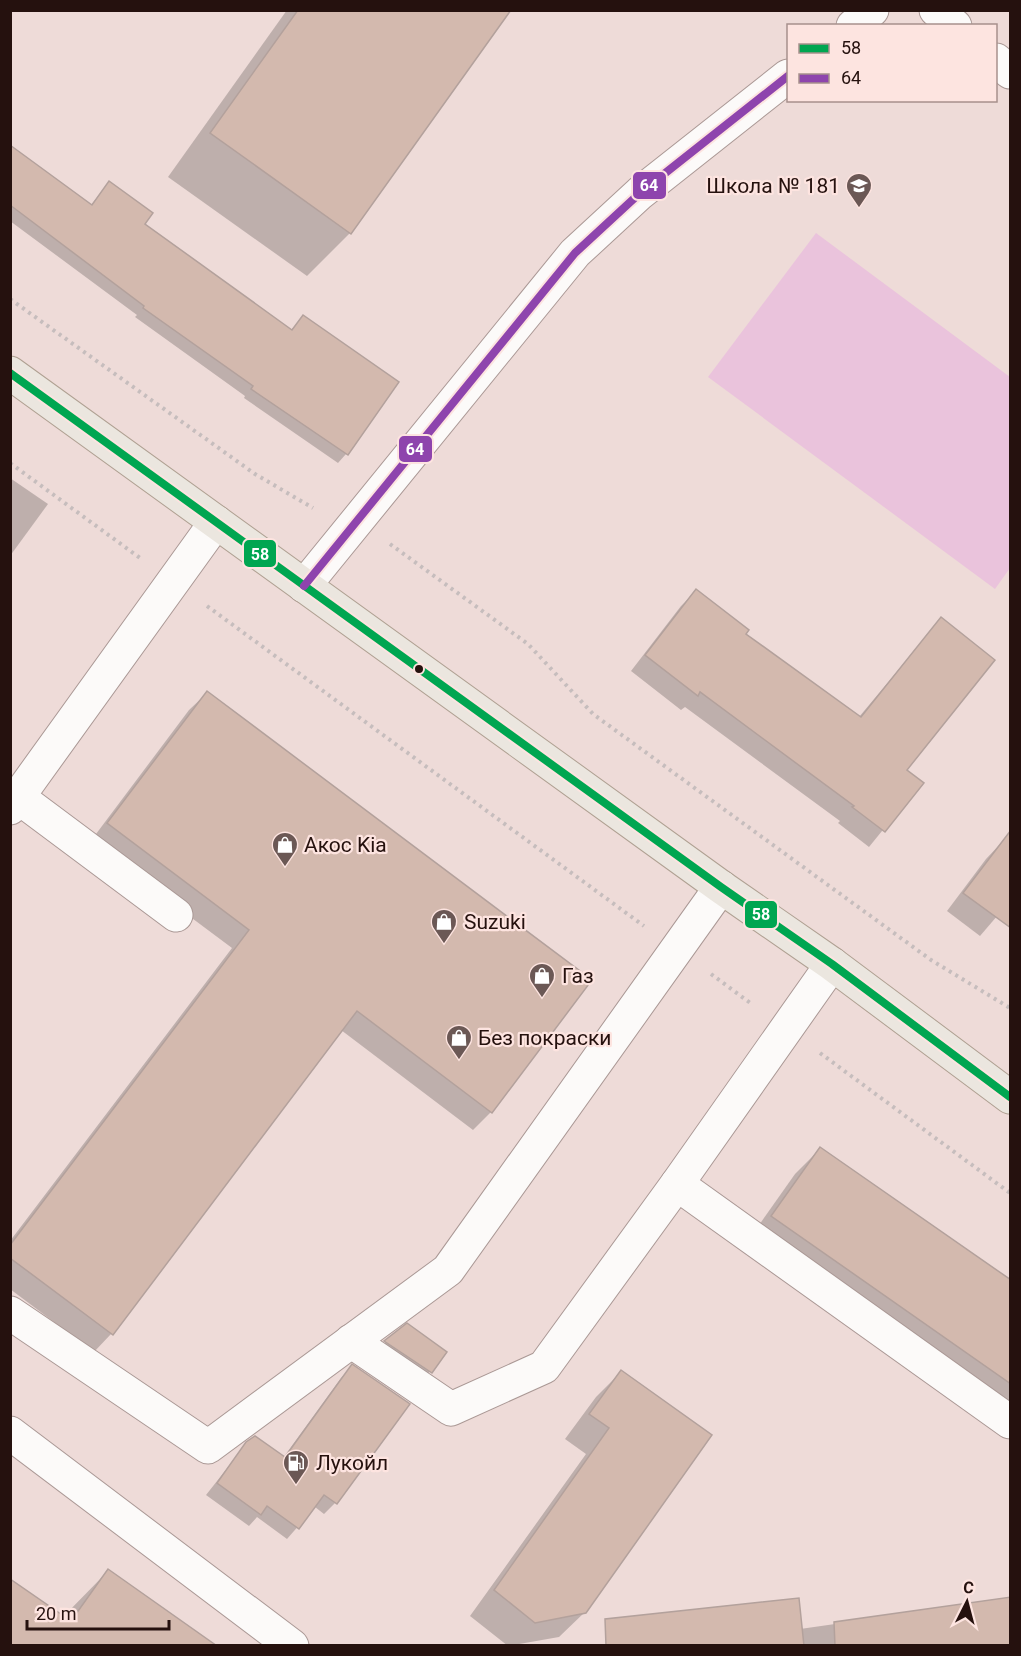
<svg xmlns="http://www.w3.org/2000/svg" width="1021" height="1656" viewBox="0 0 1021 1656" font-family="Roboto,sans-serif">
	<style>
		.green { fill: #eac3dc }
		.shadow { fill: #0003 }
		.building { fill: #d3b9ae; stroke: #b3a19c; stroke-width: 1.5 }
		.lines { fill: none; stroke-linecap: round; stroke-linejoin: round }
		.minor-casing { stroke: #aa9895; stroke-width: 35 }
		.major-casing { stroke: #afa092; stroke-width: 35 }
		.path { stroke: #c6bdbd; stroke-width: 4; stroke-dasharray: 3 4.5; stroke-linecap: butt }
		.minor { stroke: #fcfaf9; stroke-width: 33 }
		.major { stroke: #ebe6df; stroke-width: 33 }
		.bus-1-casing { stroke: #fde4e0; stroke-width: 12 }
		.bus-2-casing { stroke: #fde4e0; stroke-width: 12 }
		.bus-1 { stroke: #00a651; stroke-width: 8 }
		.bus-2 { stroke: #8e44ad; stroke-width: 8 }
		.bus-dot { fill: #25110e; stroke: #fde4e0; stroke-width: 2 }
		.labels { text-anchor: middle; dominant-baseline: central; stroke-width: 4.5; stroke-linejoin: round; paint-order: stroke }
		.poi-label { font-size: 21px; fill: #25110e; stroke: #fde4e0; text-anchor: start }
		.line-badge { stroke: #fde4e0; stroke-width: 2 }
		.badge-label { font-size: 16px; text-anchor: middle; font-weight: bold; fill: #fff }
	</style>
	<rect width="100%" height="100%" fill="#eedbd8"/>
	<path class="green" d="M816,233L1010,377V568L995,589L708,377Z"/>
	<g class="shadow">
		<path d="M287,10H509L350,233L307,276L168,177Z"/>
		<path d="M10,147L90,206L109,183L143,225L290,331L303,317L346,454L338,463L244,398L245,396L135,317L137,315L10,221Z"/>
		<path d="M10,478L48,504L10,556Z"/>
		<path d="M696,591L744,634L859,717L941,619L905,771L921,783L869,847L838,823L840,821L685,707L681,710L631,671L681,606Z"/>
		<path d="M207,693L491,1112L473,1130L341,1030L111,1334L94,1352L10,1289V1241L232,948L90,842L189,710Z"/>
		<path d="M1003,841L1010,901L980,936L947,911L986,859Z"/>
		<path d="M820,1149L1010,1282V1426L747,1242L795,1174Z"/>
		<path d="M407,1325L445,1353L422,1381L376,1350Z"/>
		<path d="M352,1366L408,1404L335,1503L324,1514L315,1507L287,1539L257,1517L249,1526L206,1495L247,1443L283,1458L341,1378Z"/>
		<path d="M621,1372L585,1612L559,1637L508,1646L470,1616L586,1454L565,1439L596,1397Z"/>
		<path d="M108,1571L214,1646H10L63,1617Z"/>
		<path d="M1010,1599V1646H610L800,1629Z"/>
	</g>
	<g class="building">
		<path d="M298,10H511L351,234L210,133Z"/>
		<path d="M10,145L92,205L109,181L153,213L145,224L292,330L303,315L399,382L348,455L251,389L253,386L143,308L144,306L10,205Z"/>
		<path d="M696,589L749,630L746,634L861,717L941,617L995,660L907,770L924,783L885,832L852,807L854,806L700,692L698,696L645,655Z"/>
		<path d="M207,691L592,980L492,1113L357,1011L113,1335L10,1258V1245L249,930L107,823Z"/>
		<path d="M1011,830V928L963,893Z"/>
		<path d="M820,1147L1011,1280V1384L771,1216Z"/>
		<path d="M407,1323L447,1352L432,1373L384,1341Z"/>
		<path d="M352,1364L410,1404L337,1504L324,1495L299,1529L267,1506L261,1515L217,1483L246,1442L255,1436L285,1457Z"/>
		<path d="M621,1370L712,1435L586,1613L535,1623L494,1590L609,1428L589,1414Z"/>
		<path d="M108,1569L217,1646H10V1579L71,1621Z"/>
		<path d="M1011,1597V1646H835L834,1622Z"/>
		<path d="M799,1598L804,1646H606L605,1619Z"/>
	</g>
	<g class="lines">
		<defs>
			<g id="minor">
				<path d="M936,10L955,26"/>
				<path d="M853,26L872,10"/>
				<path d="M996,60L1010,72"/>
				<path d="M304,586L575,253L640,193L788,76"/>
				<path d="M18,797L176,915"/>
				<path d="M10,808L216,522"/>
				<path d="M832,964L677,1184L1010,1422"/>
				<path d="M10,1313L208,1447L448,1270L721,887"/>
				<path d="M351,1341L451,1409L544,1367L677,1184"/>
				<path d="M10,1433L292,1646"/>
			</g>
			<path id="major" d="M10,373L721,887L832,964L1010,1097"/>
		</defs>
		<use href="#minor" class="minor-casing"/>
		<use href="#major" class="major-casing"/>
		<g class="path">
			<path d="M10,299L255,474L313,508"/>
			<path d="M10,463L140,558"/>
			<path d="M390,544L528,644L593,714L931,960L1010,1008"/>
			<path d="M207,606L644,926"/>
			<path d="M711,974L753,1005"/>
			<path d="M820,1053L1010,1193"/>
		</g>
		<use href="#minor" class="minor"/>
		<use href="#major" class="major"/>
		<defs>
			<path id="bus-1" d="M10,373L721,887L832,964L1010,1097"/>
			<path id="bus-2" d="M304,586L575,253L640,193L788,76"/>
		</defs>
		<use href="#bus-1" class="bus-1-casing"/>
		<use href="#bus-2" class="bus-2-casing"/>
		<use href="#bus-1" class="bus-1"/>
		<use href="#bus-2" class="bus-2"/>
	</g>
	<defs>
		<symbol id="school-pin" viewBox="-11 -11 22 30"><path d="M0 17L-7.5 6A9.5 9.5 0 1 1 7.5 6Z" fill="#6b5855" stroke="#fde4e0"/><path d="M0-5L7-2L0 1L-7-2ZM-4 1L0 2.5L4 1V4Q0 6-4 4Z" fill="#fff"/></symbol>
		<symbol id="shop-pin" viewBox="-11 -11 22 30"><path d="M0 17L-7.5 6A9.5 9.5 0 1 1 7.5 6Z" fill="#6b5855" stroke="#fde4e0"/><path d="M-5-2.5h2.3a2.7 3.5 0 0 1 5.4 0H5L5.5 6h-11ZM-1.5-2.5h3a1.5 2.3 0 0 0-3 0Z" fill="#fff"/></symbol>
		<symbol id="fuel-pin" viewBox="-11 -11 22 30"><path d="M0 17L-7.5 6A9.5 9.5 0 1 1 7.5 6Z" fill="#6b5855" stroke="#fde4e0"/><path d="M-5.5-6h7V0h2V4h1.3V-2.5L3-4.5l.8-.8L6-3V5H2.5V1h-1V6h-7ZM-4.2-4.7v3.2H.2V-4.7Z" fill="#fff"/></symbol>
	</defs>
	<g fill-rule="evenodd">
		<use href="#school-pin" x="844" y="171" width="30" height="40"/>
		<use href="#shop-pin" x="270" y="830" width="30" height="40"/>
		<use href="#shop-pin" x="429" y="907" width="30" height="40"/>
		<use href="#shop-pin" x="527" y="961" width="30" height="40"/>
		<use href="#shop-pin" x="444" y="1023" width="30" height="40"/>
		<use href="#fuel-pin" x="281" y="1448" width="30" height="40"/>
	</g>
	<circle class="bus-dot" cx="419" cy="669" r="5"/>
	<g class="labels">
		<g class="poi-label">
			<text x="840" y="186" text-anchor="end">Школа № 181</text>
			<text x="304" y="845">Акос Kia</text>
			<text x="464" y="922">Suzuki</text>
			<text x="562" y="976">Газ</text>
			<text x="478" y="1038">Без покраски</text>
			<text x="316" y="1463">Лукойл</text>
		</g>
	</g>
	<g class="line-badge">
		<rect x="632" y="171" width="35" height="29" rx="6" fill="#8e44ad"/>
		<rect x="398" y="435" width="35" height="28" rx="6" fill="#8e44ad"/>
		<rect x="243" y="539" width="34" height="29" rx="6" fill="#00a651"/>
		<rect x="744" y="900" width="34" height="29" rx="6" fill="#00a651"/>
	</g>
	<g class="badge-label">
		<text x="649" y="191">64</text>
		<text x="415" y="455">64</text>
		<text x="260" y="560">58</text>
		<text x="761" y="920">58</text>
	</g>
	<rect width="1021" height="1656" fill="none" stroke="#25110e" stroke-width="24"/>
	<rect x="787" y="24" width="210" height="78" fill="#fde4e0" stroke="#a7908c" stroke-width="1.5"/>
	<rect x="799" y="44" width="30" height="9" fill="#00a651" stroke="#a7908c" stroke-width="1.5"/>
	<text x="841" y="54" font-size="18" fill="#25110e">58</text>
	<rect x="799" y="74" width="30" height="9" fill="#8e44ad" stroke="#a7908c" stroke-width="1.5"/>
	<text x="841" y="84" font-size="18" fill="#25110e">64</text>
	<g transform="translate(967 1602) rotate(6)" stroke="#fde4e0" stroke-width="4.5" paint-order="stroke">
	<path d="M0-4.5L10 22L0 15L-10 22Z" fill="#25110e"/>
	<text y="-9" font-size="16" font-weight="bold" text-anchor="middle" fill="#25110e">С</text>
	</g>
	<path d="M27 1620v9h142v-9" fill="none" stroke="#25110e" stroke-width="3"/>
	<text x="36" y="1620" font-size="18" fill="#25110e" stroke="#fde4e0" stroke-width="4.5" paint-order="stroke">20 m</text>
</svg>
